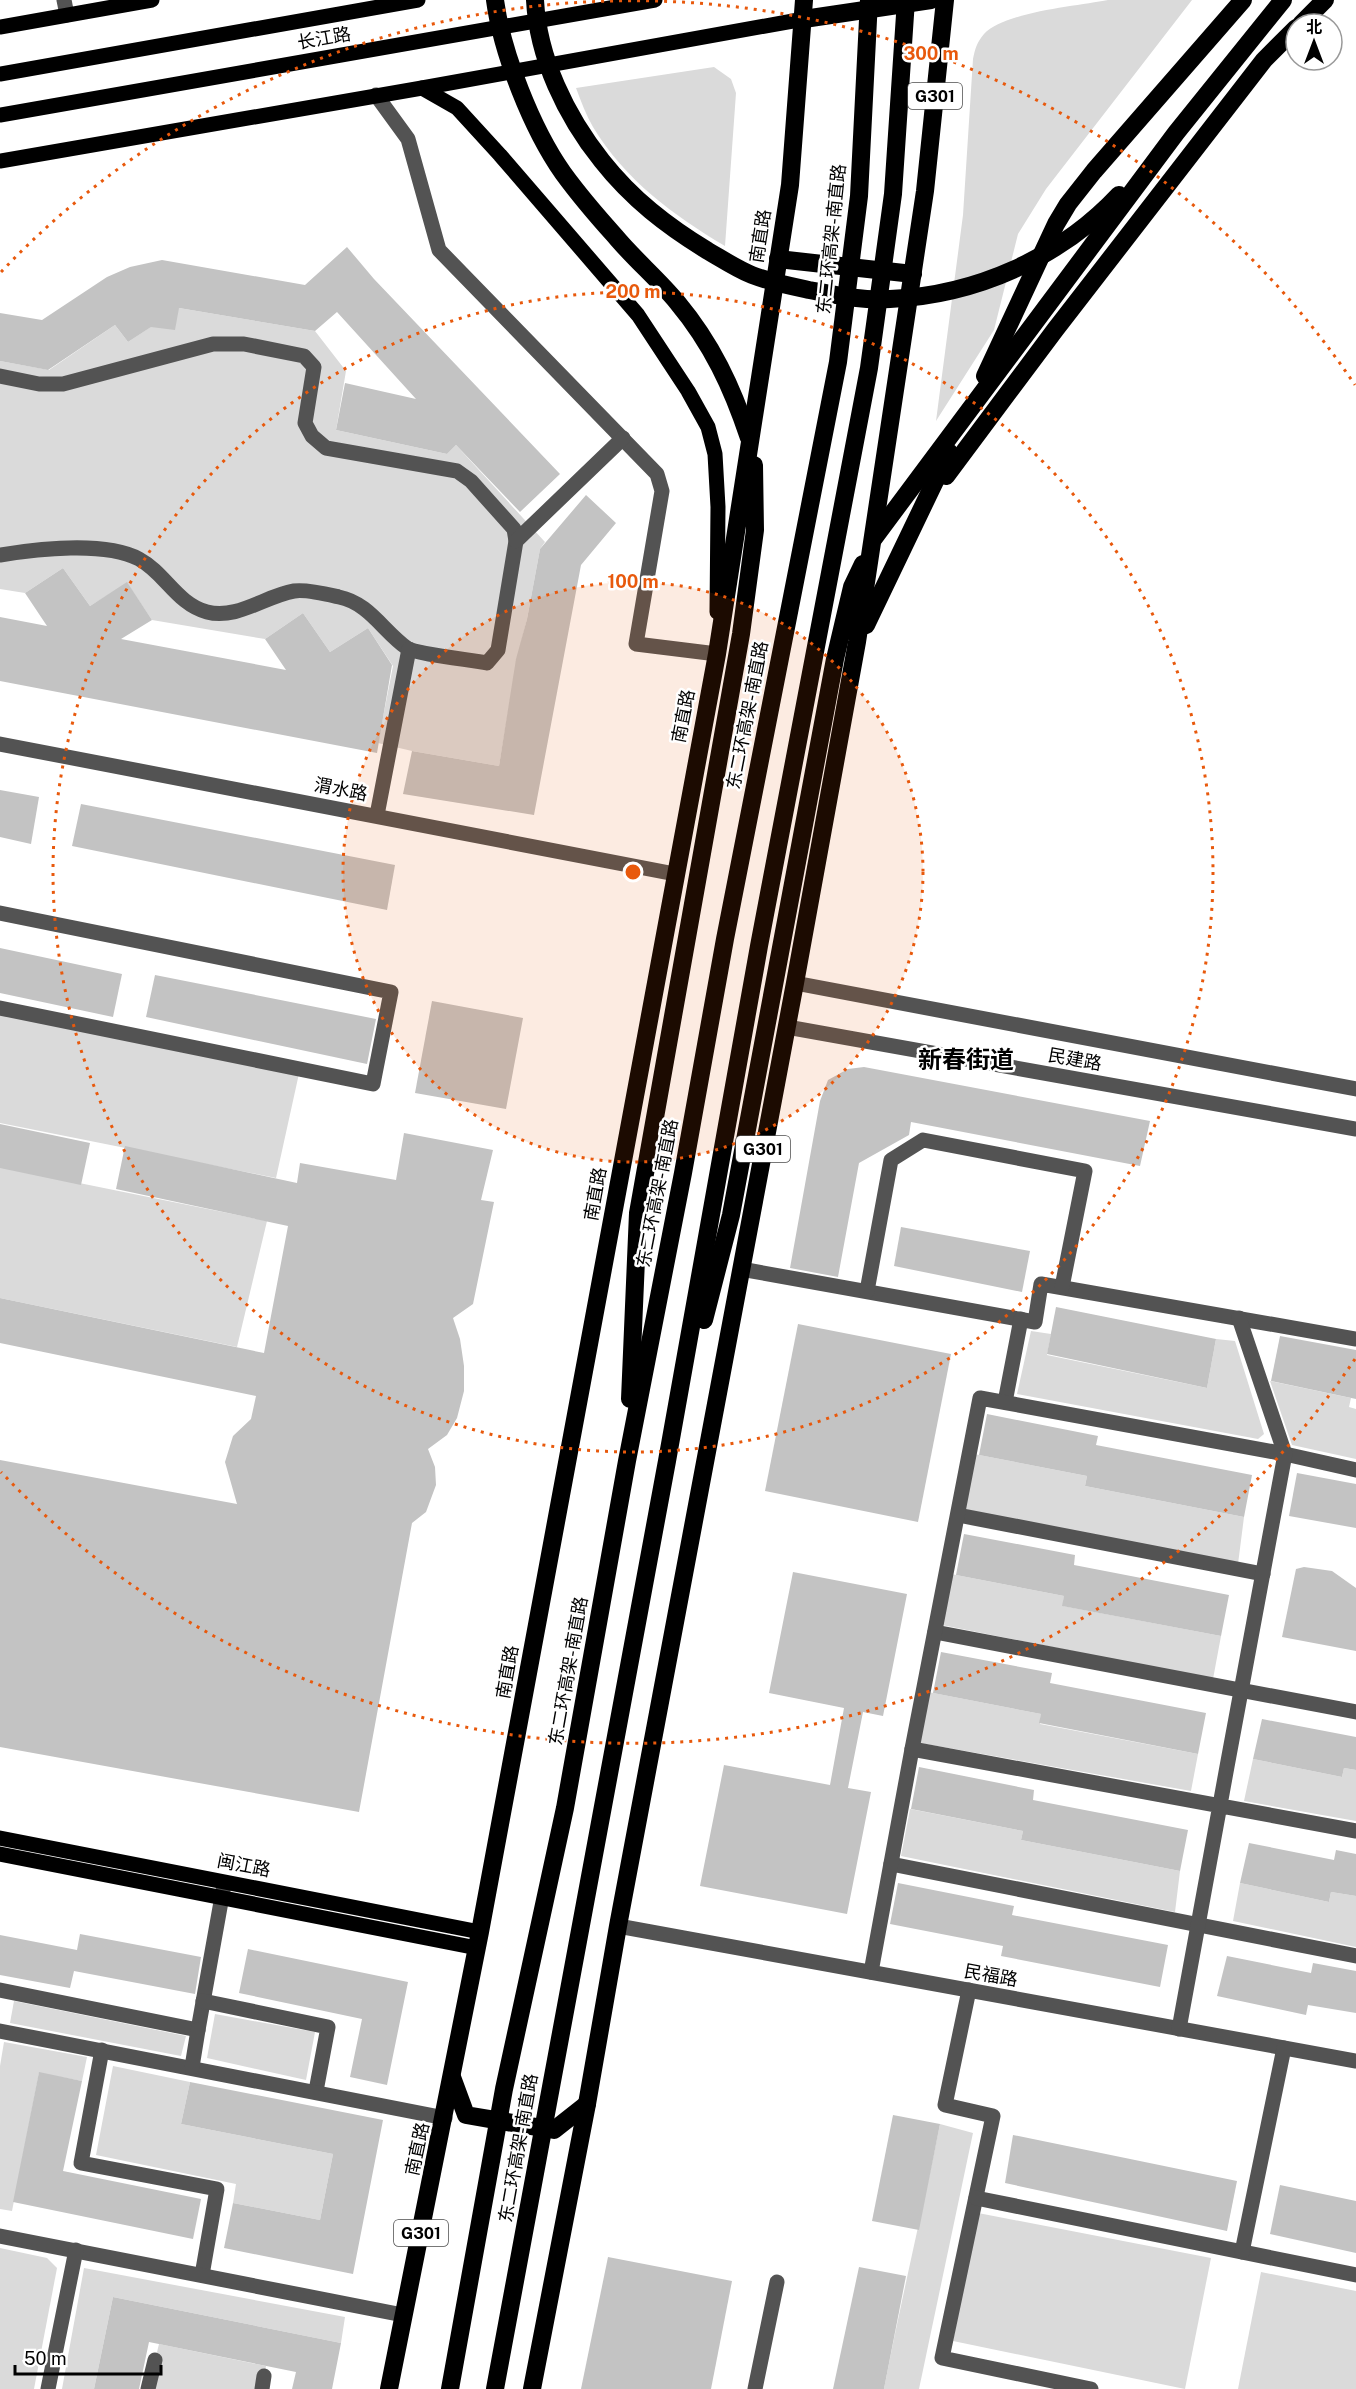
<svg xmlns="http://www.w3.org/2000/svg" width="1356" height="2389" viewBox="0 0 1356 2389" font-family="'Public Sans','Noto Sans SC',sans-serif">
	<style>
		.green { fill: #dadada }
		.building { fill: #c3c3c3 }
		.lines { fill: none; stroke-linecap: round; stroke-linejoin: round }
		.minor { stroke: #535353; stroke-width: 15 }
		.major { stroke: #000; stroke-width: 15 }
		.highway { stroke: #000; stroke-width: 18 }
		.ring { fill: none; stroke: #e8590c; stroke-width: 3; stroke-dasharray: 3 6 }
		.labels { text-anchor: middle; dominant-baseline: central; stroke-width: 5; stroke-linejoin: round; paint-order: stroke }
		.shield { fill: #fff; stroke: #4c4c4c; stroke-width: 1.5 }
		.shield-label { font-size: 16px; font-weight: bold; fill: #000 }
		.street-label { font-size: 18px; fill: #000; stroke: #fff }
		.district-label { font-size: 24px; font-weight: bold; fill: #000; stroke: #fff }
		.centre { fill: #e8590c; stroke: #fff; stroke-width: 3 }
		.ring-label { font-size: 18px; text-anchor: middle; font-weight: bold; fill: #e8590c; stroke: #fff; stroke-width: 5; stroke-linejoin: round; paint-order: stroke }
	</style>
	<rect width="100%" height="100%" fill="#fff"/>
	<g class="green">
		<path d="M1108,0H1192L1046,189L1018,234L994,330L936,421L963,215L973,59C975,49 977,42 984,34C1004,12 1077,6 1108,0Z"/>
		<path d="M714,67L731,79L736,93L725,246C673,215 625,180 593,127C586,115 581,101 576,88Z"/>
		<path d="M179,308L315,331L346,371L336,430L447,454L456,445L545,542L540,549L527,619L517,659L499,766L412,751L378,743L393,666L368,628L330,652L303,613L265,639L152,620L127,583L90,606L63,568L25,593L0,589V361L49,370L115,325L128,342Z"/>
		<path d="M0,1008L300,1069L276,1178L0,1123Z"/>
		<path d="M0,1167L267,1221L237,1347L0,1298Z"/>
		<path d="M1031,1331L1051,1334L1047,1355L1207,1388L1216,1339L1235,1341L1264,1434L1258,1439L1017,1394Z"/>
		<path d="M1270,1381L1351,1398L1349,1407L1356,1409V1459L1292,1445Z"/>
		<path d="M974,1454L1087,1476L1085,1486L1244,1517L1238,1564L963,1509Z"/>
		<path d="M951,1574L1064,1596L1063,1606L1221,1636L1213,1679L942,1625Z"/>
		<path d="M928,1692L1041,1714L1040,1724L1198,1754L1191,1791L920,1743Z"/>
		<path d="M1253,1759L1342,1777L1344,1768L1356,1770V1821L1244,1801Z"/>
		<path d="M910,1809L1023,1831L1021,1840L1180,1871L1175,1912L901,1856Z"/>
		<path d="M1240,1883L1329,1902L1331,1892L1356,1896V1947L1233,1921Z"/>
		<path d="M14,2001L186,2036L181,2056L10,2023Z"/>
		<path d="M215,2014L315,2032L306,2080L207,2058Z"/>
		<path d="M4,2042L87,2057L82,2081L39,2073L12,2211L0,2209V2066Z"/>
		<path d="M113,2066L190,2082L181,2124L333,2154L320,2220L233,2203L236,2184L96,2155Z"/>
		<path d="M940,2124L973,2133L919,2389H884C901,2300 922,2213 940,2124Z"/>
		<path d="M978,2213L1211,2258L1185,2389L953,2341Z"/>
		<path d="M0,2248L47,2258L57,2268L34,2389H0Z"/>
		<path d="M84,2268L345,2317L341,2343L113,2297L94,2389H62Z"/>
		<path d="M1261,2272L1356,2291V2389H1238Z"/>
		<path d="M159,2344L266,2366L262,2389H148Z"/>
	</g>
	<g class="building">
		<path d="M347,247L374,279L560,474L520,512L456,445L447,454L336,430L345,383L416,399L337,312L315,331L179,308L175,330L151,327L128,342L115,325L48,370L0,361V313L42,320L107,277L130,267L162,260L305,285Z"/>
		<path d="M586,495L616,523L581,565L534,815L403,794L412,751L499,766L516,659L527,619L540,549Z"/>
		<path d="M63,568L90,606L127,582L152,620L121,639L286,670L265,639L303,613L330,652L368,628L392,665L377,753L0,681V617L47,626L25,593Z"/>
		<path d="M0,790L39,797L31,844L0,837Z"/>
		<path d="M81,804L395,865L387,910L72,846Z"/>
		<path d="M0,948L122,974L113,1017L0,993Z"/>
		<path d="M155,975L376,1019L367,1064L146,1017Z"/>
		<path d="M432,1001L523,1018L506,1109L415,1093Z"/>
		<path d="M864,1067L1150,1121L1140,1166L911,1122L909,1135L859,1163L838,1277L790,1268L820,1101L828,1080L848,1069Z"/>
		<path d="M0,1124L90,1143L81,1185L0,1168Z"/>
		<path d="M404,1133L493,1150L481,1200L494,1202L473,1304L453,1318L460,1339L464,1366V1391L457,1418L447,1435L428,1449L435,1467L436,1485L426,1512L412,1523L359,1812L0,1747V1460L237,1504L225,1462L233,1436L251,1419L256,1396L0,1343V1298L264,1353L288,1226L116,1189L125,1146L297,1183L300,1163L396,1180Z"/>
		<path d="M901,1227L1030,1251L1022,1292L894,1266Z"/>
		<path d="M1056,1307L1216,1339L1207,1388L1047,1354Z"/>
		<path d="M798,1324L951,1354L918,1522L765,1491Z"/>
		<path d="M1280,1336L1356,1350V1399L1271,1381Z"/>
		<path d="M987,1414L1098,1436L1096,1445L1252,1475L1244,1517L1085,1486L1087,1476L979,1455Z"/>
		<path d="M1297,1473L1356,1484V1528L1289,1516Z"/>
		<path d="M964,1534L1075,1555L1074,1565L1229,1595L1221,1636L1062,1606L1064,1596L956,1575Z"/>
		<path d="M1304,1567L1332,1571L1356,1588V1651L1282,1637L1296,1569Z"/>
		<path d="M793,1572L907,1594L883,1716L863,1712L848,1788L871,1792L847,1914L700,1886L724,1765L830,1785L844,1708L769,1693Z"/>
		<path d="M941,1652L1052,1673L1050,1683L1206,1713L1198,1754L1039,1723L1041,1714L933,1693Z"/>
		<path d="M1262,1719L1356,1737V1770L1344,1768L1342,1777L1253,1759Z"/>
		<path d="M919,1767L1034,1790L1033,1800L1188,1830L1180,1871L1021,1840L1023,1831L911,1809Z"/>
		<path d="M1249,1843L1334,1860L1336,1850L1356,1854V1896L1331,1892L1329,1902L1240,1883Z"/>
		<path d="M898,1883L1014,1906L1012,1915L1168,1945L1160,1987L1001,1956L1003,1946L890,1924Z"/>
		<path d="M80,1934L201,1957L195,1994L74,1971L70,1988L0,1975V1935L77,1950Z"/>
		<path d="M248,1949L408,1982L387,2085L350,2077L362,2019L239,1993Z"/>
		<path d="M1227,1956L1311,1973L1313,1963L1356,1971V2013L1308,2005L1306,2015L1217,1996Z"/>
		<path d="M39,2072L82,2081L63,2171L201,2199L193,2239L13,2202Z"/>
		<path d="M190,2082L383,2120L353,2274L224,2248L233,2203L320,2220L333,2154L181,2124Z"/>
		<path d="M893,2115L940,2124L919,2230L872,2221Z"/>
		<path d="M1013,2135L1237,2181L1227,2231L1005,2183Z"/>
		<path d="M1280,2185L1356,2201V2253L1270,2234Z"/>
		<path d="M608,2257L732,2281L711,2389H581Z"/>
		<path d="M859,2267L906,2276L884,2389H833Z"/>
		<path d="M113,2297L341,2343L332,2389H292L296,2372L149,2342L139,2389H94Z"/>
	</g>
	<g class="lines">
		<g class="minor">
			<path d="M64,0L67,15"/>
			<path d="M376,95L408,139L439,250L657,474L662,491L636,644L717,654"/>
			<path d="M0,376L39,384H63L213,344H244L304,356L314,367L305,423L312,436L326,448L457,471L471,481L514,529L516,541L498,650L487,663C473,660 415,654 407,648C383,631 369,603 339,597C326,594 306,589 294,591C265,596 237,620 207,612C177,604 165,573 139,559C105,541 37,549 0,555"/>
			<path d="M516,541L623,438"/>
			<path d="M0,744L675,874"/>
			<path d="M377,815L409,649"/>
			<path d="M0,913L391,992L373,1084L0,1008"/>
			<path d="M795,983L1356,1089"/>
			<path d="M787,1027L1356,1129"/>
			<path d="M741,1269L1035,1322L1041,1284L1356,1339"/>
			<path d="M867,1291L891,1160L923,1140L1085,1171L1062,1287"/>
			<path d="M1239,1318L1285,1454L1356,1470"/>
			<path d="M1005,1402L1021,1319"/>
			<path d="M958,1515L1263,1574"/>
			<path d="M935,1632L1356,1712"/>
			<path d="M891,1864L1356,1956"/>
			<path d="M618,1926L1356,2061"/>
			<path d="M871,1972L912,1749"/>
			<path d="M0,1990L198,2030L224,1885"/>
			<path d="M969,1990L945,2105L993,2116L942,2358L1091,2389"/>
			<path d="M203,2001L328,2027L316,2091"/>
			<path d="M1179,2029C1214,1837 1249,1646 1285,1454L980,1398L912,1749L1356,1831"/>
			<path d="M0,2031L445,2118"/>
			<path d="M102,2050L81,2163L217,2189L202,2275"/>
			<path d="M192,2067L198,2030"/>
			<path d="M976,2198L1356,2275"/>
			<path d="M0,2236L403,2315"/>
			<path d="M1242,2252L1284,2048"/>
			<path d="M48,2389L76,2250"/>
			<path d="M148,2389L155,2360"/>
			<path d="M262,2389L264,2376"/>
			<path d="M755,2389L777,2282"/>
		</g>
		<g class="major">
			<path d="M0,27L152,0"/>
			<path d="M0,74L418,0"/>
			<path d="M422,88L457,108L500,155L638,315L688,391L708,427L715,454L718,507L717,612"/>
			<path d="M0,115L655,0"/>
			<path d="M0,161L422,88L804,19"/>
			<path d="M0,1838L480,1932"/>
			<path d="M0,1854L477,1948"/>
		</g>
		<g class="highway">
			<path d="M495,0C502,53 532,129 563,173C579,195 597,216 615,236C634,259 658,279 677,302C712,344 732,387 749,438"/>
			<path d="M535,0C538,58 566,116 602,161C632,199 667,226 708,251C722,259 737,269 752,275C770,282 790,286 809,290C836,295 862,301 890,299C976,295 1060,258 1119,195"/>
			<path d="M804,19L931,0"/>
			<path d="M1301,24L1325,0"/>
			<path d="M778,259L913,274"/>
			<path d="M985,376L1056,224L1068,204L1094,171L1243,0"/>
			<path d="M946,476L1055,330L1264,60L1296,28"/>
			<path d="M874,538L1176,133L1283,0"/>
			<path d="M866,625L949,452"/>
			<path d="M704,1320L731,1215L835,659L852,587L863,564"/>
			<path d="M630,1399L638,1213L741,634L755,530L754,465"/>
			<path d="M452,2077L466,2115L554,2130L587,2104"/>
			<path d="M389,2389L480,1932L717,654L790,185L804,0"/>
			<path d="M450,2389L504,2089L565,1808L627,1461L683,1173L725,939L838,362L859,196L869,0"/>
			<path d="M495,2389L667,1461L759,946L869,368L893,194L906,0"/>
			<path d="M532,2389L587,2104L618,1926L795,983L857,642L925,191L945,0"/>
		</g>
	</g>
	<circle cx="633" cy="872" r="290" fill="#e8590c" fill-opacity=".12"/>
	<g class="ring">
		<circle cx="633" cy="872" r="290"/>
		<circle cx="633" cy="872" r="580"/>
		<path d="M1355 1359A871 871 0 0 1 1 1472M1 272A871 871 0 0 1 1355 385"/>
	</g>
	<g class="labels">
		<g class="shield">
			<rect x="908" y="83" width="54" height="26" rx="4.5"/>
			<rect x="736" y="1136" width="54" height="26" rx="4.5"/>
			<rect x="394" y="2220" width="54" height="26" rx="4.5"/>
		</g>
		<g class="shield-label">
			<text x="935" y="96">G301</text>
			<text x="763" y="1149">G301</text>
			<text x="421" y="2233">G301</text>
		</g>
		<g class="street-label">
			<text transform="translate(324 38) rotate(-10)">长江路</text>
			<text transform="translate(760 236) rotate(-81)">南直路</text>
			<text transform="translate(831 239) rotate(-84)">东二环高架-南直路</text>
			<text transform="translate(747 715) rotate(-79)">东二环高架-南直路</text>
			<text transform="translate(683 716) rotate(-79)">南直路</text>
			<text transform="translate(341 789) rotate(11)">渭水路</text>
			<text transform="translate(1075 1059) rotate(10)">民建路</text>
			<text transform="translate(657 1193) rotate(-79)">东二环高架-南直路</text>
			<text transform="translate(595 1194) rotate(-80)">南直路</text>
			<text transform="translate(568 1671) rotate(-80)">东二环高架-南直路</text>
			<text transform="translate(507 1672) rotate(-80)">南直路</text>
			<text transform="translate(244 1865) rotate(11)">闽江路</text>
			<text transform="translate(991 1975) rotate(10)">民福路</text>
			<text transform="translate(518 2148) rotate(-80)">东二环高架-南直路</text>
			<text transform="translate(417 2149) rotate(-78)">南直路</text>
		</g>
		<g class="district-label">
			<text x="966" y="1059">新春街道</text>
		</g>
	</g>
	<circle cx="633" cy="872" r="9" class="centre"/>
	<g class="ring-label">
		<text x="931" y="60">300 m</text>
		<text x="633" y="298">200 m</text>
		<text x="633" y="588">100 m</text>
	</g>
	<g transform="translate(1314 42)"><circle r="28" fill="#ffffff" stroke="#999999" stroke-width="1.5"/>
	<path d="M0-4.5L10 22L0 15L-10 22Z" fill="#000000"/>
	<text y="-9" font-size="16" font-weight="bold" text-anchor="middle" fill="#000000">北</text>
	</g>
	<path d="M15 2365v9h146v-9" fill="none" stroke="#000000" stroke-width="3"/>
	<text x="24" y="2365" font-size="18" fill="#000000" stroke="#ffffff" stroke-width="4.5" paint-order="stroke">50 m</text>
</svg>
